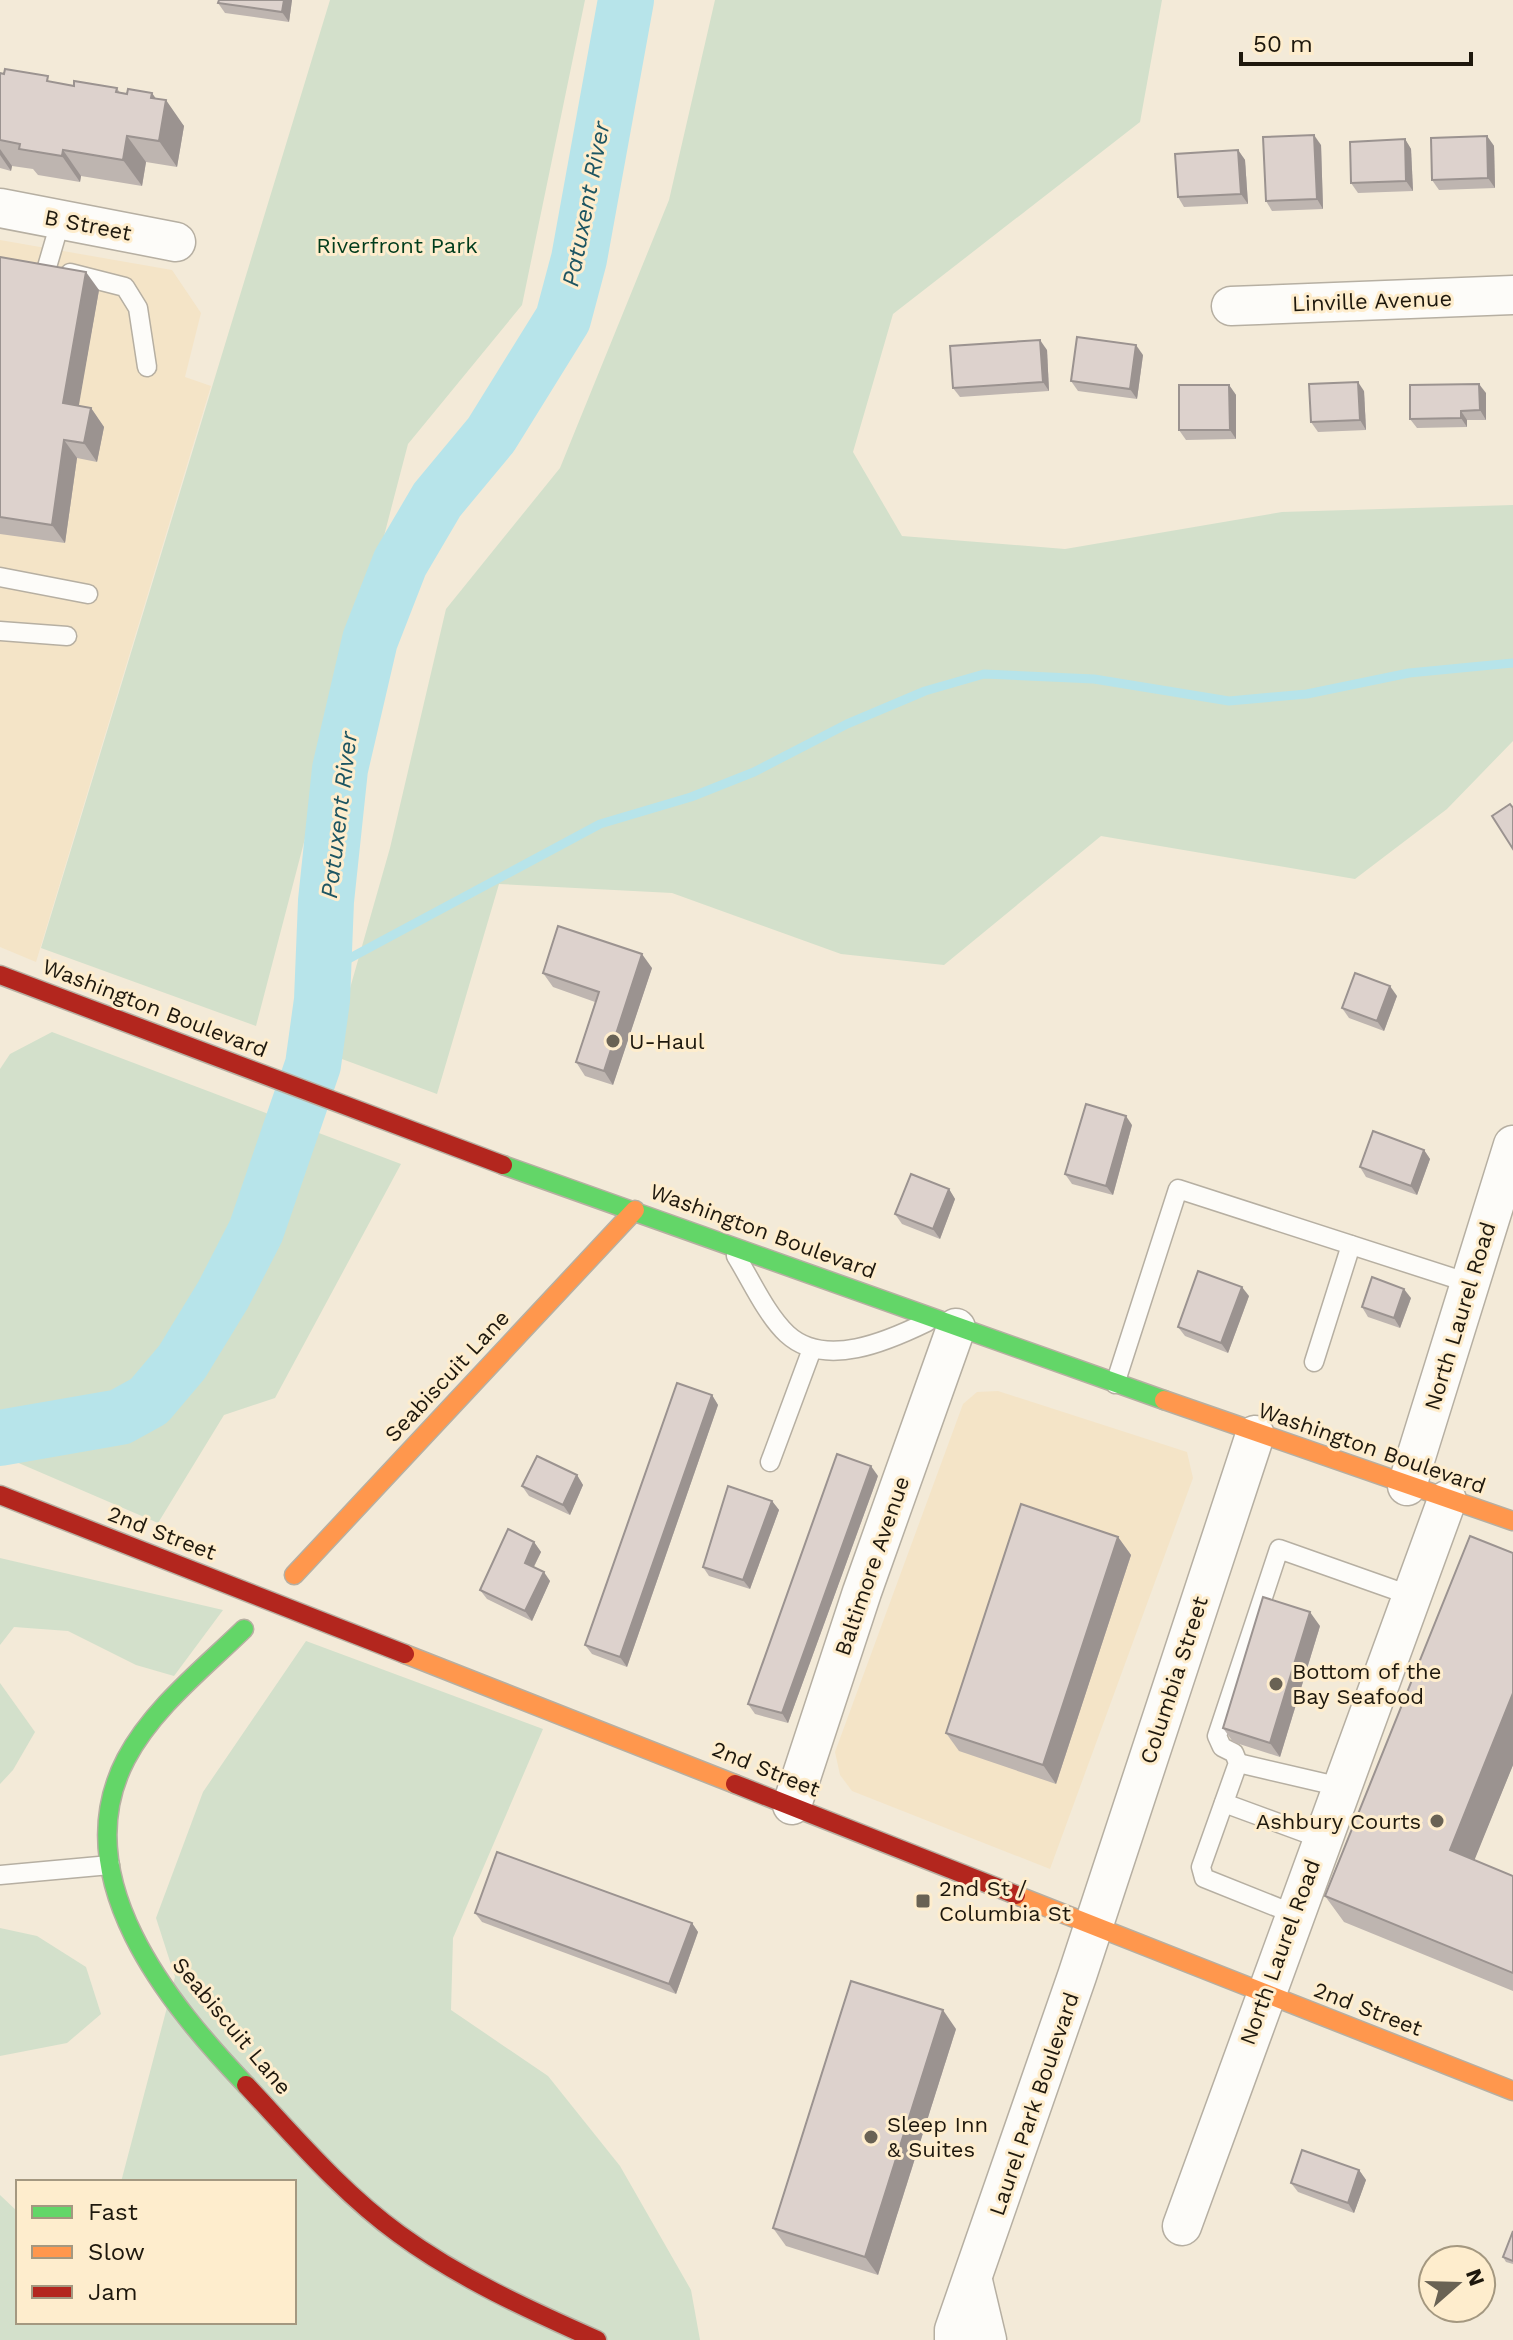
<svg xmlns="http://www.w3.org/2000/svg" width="1513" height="2340" viewBox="0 0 1513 2340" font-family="'Work Sans',sans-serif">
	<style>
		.built { fill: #f4e4c7 }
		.green { fill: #d3e0cb }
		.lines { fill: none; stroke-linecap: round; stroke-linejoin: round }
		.stream { stroke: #b7e4ea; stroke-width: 9 }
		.river { stroke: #b7e4ea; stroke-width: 56 }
		.lane-casing { stroke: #b6afa2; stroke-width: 21 }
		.street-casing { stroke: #b6afa2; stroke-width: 41 }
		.fast-casing { stroke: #b6afa2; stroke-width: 21 }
		.slow-casing { stroke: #b6afa2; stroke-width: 21 }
		.jam-casing { stroke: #b6afa2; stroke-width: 21 }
		.lane { stroke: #fdfcf9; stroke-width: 18 }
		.street { stroke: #fdfcf9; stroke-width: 38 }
		.fast { stroke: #63d668; stroke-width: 18 }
		.slow { stroke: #ff974d; stroke-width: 18 }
		.jam { stroke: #b3261e; stroke-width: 18 }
		.wall { fill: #beb5b0 }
		.shaded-wall { fill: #9b9390 }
		.building { fill: #ddd2cd; stroke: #9b9390; stroke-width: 2 }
		.poi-dot { fill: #696254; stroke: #feedcd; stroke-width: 3 }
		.labels { text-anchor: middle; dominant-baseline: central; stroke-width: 6; stroke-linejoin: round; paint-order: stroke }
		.street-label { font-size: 22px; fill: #1e180d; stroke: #feedcd }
		.park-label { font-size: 22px; fill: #003c1c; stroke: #feedcd }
		.poi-label { font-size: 22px; fill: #1e180d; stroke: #feedcd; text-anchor: start }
		.water-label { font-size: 24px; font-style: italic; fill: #1d5562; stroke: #feedcd }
	</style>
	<rect width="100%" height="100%" fill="#f3ead8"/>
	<g class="built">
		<path d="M0,240L172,270L201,313L185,377L211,386L36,962L0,947Z"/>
		<path d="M998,1391L1187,1452L1193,1478L1050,1869L852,1791L840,1775L835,1752L963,1404L977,1392Z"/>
	</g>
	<g class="green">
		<path d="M330,0H585L522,305L408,444L256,1026L41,948Z"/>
		<path d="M715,0H1162L1140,122L893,314L853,452L902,536L1065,549L1282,512L1513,505V741L1447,809L1355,879L1101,836L944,965L841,954L672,893L499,884L437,1094L331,1055L390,848L446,609L560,468L669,200Z"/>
		<path d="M52,1032L401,1164L275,1398L224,1415L158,1523L0,1455V1069L10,1054Z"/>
		<path d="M0,1558L223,1610L174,1676L136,1665L68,1631L14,1627L0,1645Z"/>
		<path d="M306,1641L543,1729L453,1938L451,2010L548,2076L620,2166L691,2290L700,2340H0V2195L18,2212V2322H294V2182H121L175,1977L156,1918L203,1792Z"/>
		<path d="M0,1683L35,1732L13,1770L0,1784Z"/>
		<path d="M0,1928L37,1936L86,1967L101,2014L67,2043L0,2056Z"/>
	</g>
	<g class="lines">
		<path class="stream" d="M324,972L600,824L691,797L754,772L847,724L925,691L984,674L1094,679L1229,701L1307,694L1409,673L1513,663"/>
		<path class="river" d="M0,1438L120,1417L149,1401L182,1362L223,1295L256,1231L313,1065L322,1000L326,901L340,769L370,640L400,563L437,500L491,435L563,319L579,259L626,0"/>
		<defs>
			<g id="lane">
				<path d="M47,267L61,219"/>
				<path d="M70,273L125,287L138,308L147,367"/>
				<path d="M0,577L88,594"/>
				<path d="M0,631L67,636"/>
				<path d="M736,1256C751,1280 766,1314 787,1334C825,1369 888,1341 927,1322"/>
				<path d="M1314,1362L1351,1245"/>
				<path d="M1115,1384L1178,1189L1469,1283"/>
				<path d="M770,1462L812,1349"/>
				<path d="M1238,1763L1341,1787"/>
				<path d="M1224,1803L1322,1839"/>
				<path d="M0,1875L110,1865"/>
				<path d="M1294,1914L1204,1878L1201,1867L1238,1763L1234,1753L1222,1747L1217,1736L1279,1549L1412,1596"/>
			</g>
			<g id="street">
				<path d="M0,208L176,242"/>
				<path d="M1231,306L1513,295"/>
				<path d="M1407,1486L1513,1145"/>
				<path d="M792,1805L862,1592L956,1328"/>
				<path d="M1182,2226L1447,1500"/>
				<path d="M973,2281L987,2340"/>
				<path d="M954,2340V2330L1077,1976L1255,1435"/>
			</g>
			<g id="fast">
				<path d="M503,1165L1164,1400"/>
				<path d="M244,1629C203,1669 153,1708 126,1759C64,1878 169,2004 246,2085"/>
			</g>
			<g id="slow">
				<path d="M1164,1400L1513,1521"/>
				<path d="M294,1575L635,1210"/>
				<path d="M405,1654L735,1784"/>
				<path d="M1016,1895L1513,2091"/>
			</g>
			<g id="jam">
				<path d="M0,975L503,1165"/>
				<path d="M0,1495L405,1654"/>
				<path d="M735,1784L1016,1895"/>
				<path d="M246,2085C294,2136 342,2193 399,2234C459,2278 529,2310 597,2340"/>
			</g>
		</defs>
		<use href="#lane" class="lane-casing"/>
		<use href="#street" class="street-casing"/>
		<use href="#fast" class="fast-casing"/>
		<use href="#slow" class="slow-casing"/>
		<use href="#jam" class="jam-casing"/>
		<use href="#lane" class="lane"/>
		<use href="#street" class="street"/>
		<use href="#fast" class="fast"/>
		<use href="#slow" class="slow"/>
		<use href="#jam" class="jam"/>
	</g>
	<g class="wall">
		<path d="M219,0H292L289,22L225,13L218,3Z"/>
		<path d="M0,73L74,86L117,88L120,93L156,98L184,126L177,167L146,162L142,186L81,176L80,182L38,175L33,169L12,166L11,171L0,168Z"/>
		<path d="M1487,136L1494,146L1495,188L1439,190L1432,180Z"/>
		<path d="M1405,139L1411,149L1413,191L1358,193L1351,183Z"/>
		<path d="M1321,145L1323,209L1272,211L1266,201Z"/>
		<path d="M1238,150L1245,160L1248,204L1184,207L1178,197Z"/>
		<path d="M0,257L99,290L78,406L91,408L104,427L97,462L77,458L65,543L0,534Z"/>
		<path d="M1047,350L1049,391L960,397L953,388Z"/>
		<path d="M1143,355L1137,399L1078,391L1071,381Z"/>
		<path d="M1229,385L1236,395V439L1186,440L1179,430Z"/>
		<path d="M1364,391L1366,430L1318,432L1311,422Z"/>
		<path d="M1486,393V420H1467V427L1417,428L1410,419Z"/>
		<path d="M652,968L613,1085L585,1076L576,1062L595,1002L553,987L543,973Z"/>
		<path d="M1397,996L1384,1031L1349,1018L1342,1008Z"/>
		<path d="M1132,1125L1113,1195L1072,1184L1065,1174Z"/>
		<path d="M1424,1150L1430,1159L1417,1195L1366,1177L1360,1167Z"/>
		<path d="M949,1189L955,1199L940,1239L902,1224L895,1214Z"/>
		<path d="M1249,1296L1228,1353L1185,1336L1178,1327Z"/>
		<path d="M1411,1298L1400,1328L1368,1317L1362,1307Z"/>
		<path d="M712,1395L718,1405L627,1667L592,1654L585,1645Z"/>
		<path d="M577,1475L583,1485L570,1515L529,1496L522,1486Z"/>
		<path d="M878,1476L788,1723L755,1714L748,1704Z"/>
		<path d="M772,1501L779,1510L750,1589L709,1576L703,1567Z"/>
		<path d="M1118,1537L1131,1555L1056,1784L959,1751L946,1733Z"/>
		<path d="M534,1542L541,1552L534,1567L550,1581L532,1621L487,1599L480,1590Z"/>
		<path d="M1513,1553V1765L1474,1860L1513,1876V1991L1344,1922L1325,1896Z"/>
		<path d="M1320,1626L1280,1757L1233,1742L1223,1728Z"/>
		<path d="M475,1913L692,1923L698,1932L676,1994L482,1922Z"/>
		<path d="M956,2029L878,2275L786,2246L773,2228Z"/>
		<path d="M1359,2170L1366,2180L1354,2213L1298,2192L1291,2183Z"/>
		<path d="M1513,2231V2264L1506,2262L1503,2257Z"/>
	</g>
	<g class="shaded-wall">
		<path d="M284,0H292L289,22L282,12Z"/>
		<path d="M152,93L164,110L166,100L184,126L177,167L159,141L151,98Z"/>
		<path d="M1314,135L1321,145L1323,209L1317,199Z"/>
		<path d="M127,136L146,162L142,186L123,160Z"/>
		<path d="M1487,136L1494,146L1495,188L1488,178Z"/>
		<path d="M1405,139L1411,149L1413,191L1406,181Z"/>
		<path d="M0,149L12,166L11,171L0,155Z"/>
		<path d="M63,150L81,176L80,182L62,156Z"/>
		<path d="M1238,150L1245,160L1248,204L1241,194Z"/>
		<path d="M86,272L99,290L76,422L63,403Z"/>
		<path d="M1040,340L1047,350L1049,391L1043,382Z"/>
		<path d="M1136,345L1143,355L1137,399L1130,389Z"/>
		<path d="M1358,382L1364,391L1366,430L1360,420Z"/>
		<path d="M1479,384L1486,393V420L1480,410Z"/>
		<path d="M1229,385L1236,395V439L1230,430Z"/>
		<path d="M91,408L104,427L97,462L84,443Z"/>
		<path d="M1461,411L1467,420V427L1461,418Z"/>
		<path d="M64,440L77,458L65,543L52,525Z"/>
		<path d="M642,954L652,968L613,1085L604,1071Z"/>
		<path d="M1390,986L1397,996L1384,1031L1377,1021Z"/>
		<path d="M1126,1116L1132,1125L1113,1195L1106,1186Z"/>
		<path d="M1424,1150L1430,1159L1417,1195L1411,1186Z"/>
		<path d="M949,1189L955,1199L940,1239L933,1229Z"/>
		<path d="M1242,1287L1249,1296L1228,1353L1221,1343Z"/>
		<path d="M1404,1289L1411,1298L1400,1328L1394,1318Z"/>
		<path d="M712,1395L718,1405L627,1667L620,1657Z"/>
		<path d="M871,1466L878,1476L788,1723L782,1713Z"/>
		<path d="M577,1475L583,1485L570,1515L563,1505Z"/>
		<path d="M772,1501L779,1510L750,1589L743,1580Z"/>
		<path d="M1118,1537L1131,1555L1056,1784L1043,1765Z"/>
		<path d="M534,1542L541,1552L531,1572L525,1563Z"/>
		<path d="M544,1572L550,1581L532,1621L525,1611Z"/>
		<path d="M1310,1612L1320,1626L1280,1757L1270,1743Z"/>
		<path d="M1513,1693V1765L1468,1876L1450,1850Z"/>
		<path d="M692,1923L698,1932L676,1994L669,1984Z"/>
		<path d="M943,2010L956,2029L878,2275L865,2257Z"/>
		<path d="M1359,2170L1366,2180L1354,2213L1348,2203Z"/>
	</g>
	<g class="building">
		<path d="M219,0H284L282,12L218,3Z"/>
		<path d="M5,69L48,76L47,81L74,86V81L117,88L116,92L127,94L128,89L152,93L151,98L166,100L159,141L127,136L123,160L63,150L62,156L19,149L20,144L0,140V73L4,74Z"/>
		<path d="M1314,135L1317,199L1266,201L1263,137Z"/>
		<path d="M1487,136L1488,178L1432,180L1431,138Z"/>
		<path d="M1405,139L1406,181L1351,183L1350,142Z"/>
		<path d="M1238,150L1241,194L1178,197L1175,154Z"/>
		<path d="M0,257L86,272L63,403L91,408L84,443L64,440L52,525L0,517Z"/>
		<path d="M1077,337L1136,345L1130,389L1071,381Z"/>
		<path d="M1040,340L1043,382L953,388L950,346Z"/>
		<path d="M1358,382L1360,420L1311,422L1309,384Z"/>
		<path d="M1479,384L1480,410L1461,411V418L1410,419V385Z"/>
		<path d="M1179,385H1229L1230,430H1179Z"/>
		<path d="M1510,804L1513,808V849L1492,816Z"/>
		<path d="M558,926L642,954L604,1071L576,1062L599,992L543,973Z"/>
		<path d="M1355,973L1390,986L1377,1021L1342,1008Z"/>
		<path d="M1086,1104L1126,1116L1106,1186L1065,1174Z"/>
		<path d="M1373,1131L1424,1150L1411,1186L1360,1167Z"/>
		<path d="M911,1174L949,1189L933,1229L895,1214Z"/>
		<path d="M1198,1271L1242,1287L1221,1343L1178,1327Z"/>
		<path d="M1372,1277L1404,1289L1394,1318L1362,1307Z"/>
		<path d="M677,1383L712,1395L620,1657L585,1645Z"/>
		<path d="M837,1454L871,1466L782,1713L748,1704Z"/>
		<path d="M537,1456L577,1475L563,1505L522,1486Z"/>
		<path d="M728,1486L772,1501L743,1580L703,1567Z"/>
		<path d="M1021,1504L1118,1537L1043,1765L946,1733Z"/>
		<path d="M508,1529L534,1542L525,1563L544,1572L525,1611L480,1590Z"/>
		<path d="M1470,1536L1513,1553V1693L1450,1850L1513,1876V1973L1325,1896Z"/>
		<path d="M1263,1597L1310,1612L1270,1743L1223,1728Z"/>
		<path d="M497,1852L692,1923L669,1984L475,1913Z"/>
		<path d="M851,1981L943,2010L865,2257L773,2228Z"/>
		<path d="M1302,2150L1359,2170L1348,2203L1291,2183Z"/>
		<path d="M1513,2231V2261L1503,2257Z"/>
	</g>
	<g class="poi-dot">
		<circle cx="613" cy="1041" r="8"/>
		<circle cx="1276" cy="1684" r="8"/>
		<circle cx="1437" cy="1821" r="8"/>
		<rect x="915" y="1893" width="16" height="16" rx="4"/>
		<circle cx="871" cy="2137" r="8"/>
	</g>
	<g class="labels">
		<g class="street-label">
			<text transform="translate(88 225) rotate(11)">B Street</text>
			<text transform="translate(1372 301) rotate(-2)">Linville Avenue</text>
			<text transform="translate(155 1008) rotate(21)">Washington Boulevard</text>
			<text transform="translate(763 1231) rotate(20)">Washington Boulevard</text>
			<text transform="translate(1460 1316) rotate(-73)">North Laurel Road</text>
			<text transform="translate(447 1376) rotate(-47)">Seabiscuit Lane</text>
			<text transform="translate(1372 1448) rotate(19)">Washington Boulevard</text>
			<text transform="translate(162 1533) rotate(21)">2nd Street</text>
			<text transform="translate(872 1566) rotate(-71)">Baltimore Avenue</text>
			<text transform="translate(1174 1680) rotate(-72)">Columbia Street</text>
			<text transform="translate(766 1769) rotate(22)">2nd Street</text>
			<text transform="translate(1280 1952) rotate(-70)">North Laurel Road</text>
			<text transform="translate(1368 2009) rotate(21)">2nd Street</text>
			<text transform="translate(232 2026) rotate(50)">Seabiscuit Lane</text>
			<text transform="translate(1034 2104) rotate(-71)">Laurel Park Boulevard</text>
		</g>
		<g class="park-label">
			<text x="397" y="245">Riverfront Park</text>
		</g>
		<g class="poi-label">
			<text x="629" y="1041">U-Haul</text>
			<text x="1292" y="1671">Bottom of the<tspan x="1292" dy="25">Bay Seafood</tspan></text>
			<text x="1421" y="1821" text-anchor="end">Ashbury Courts</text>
			<text x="939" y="1888">2nd St /<tspan x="939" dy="25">Columbia St</tspan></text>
			<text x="887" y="2124">Sleep Inn<tspan x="887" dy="25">&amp; Suites</tspan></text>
		</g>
		<g class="water-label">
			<text transform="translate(586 204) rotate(-79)">Patuxent River</text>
			<text transform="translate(339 815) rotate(-83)">Patuxent River</text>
		</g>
	</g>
	<rect x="16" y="2180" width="280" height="144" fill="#feedcd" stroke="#a49880" stroke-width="2"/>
	<rect x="32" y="2206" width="40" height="12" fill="#63d668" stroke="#a49880" stroke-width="2"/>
	<text x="88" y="2220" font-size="24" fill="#1e180d">Fast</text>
	<rect x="32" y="2246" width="40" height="12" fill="#ff974d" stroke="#a49880" stroke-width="2"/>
	<text x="88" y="2260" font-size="24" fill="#1e180d">Slow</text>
	<rect x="32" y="2286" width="40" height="12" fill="#b3261e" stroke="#a49880" stroke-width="2"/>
	<text x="88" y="2300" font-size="24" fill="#1e180d">Jam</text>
	<g transform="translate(1457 2284) rotate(70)"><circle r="38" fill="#feedcd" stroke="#a49880" stroke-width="2"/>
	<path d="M0-6L14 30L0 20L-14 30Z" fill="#696254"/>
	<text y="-12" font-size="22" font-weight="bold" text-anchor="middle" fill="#1e180d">N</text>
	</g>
	<path d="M1241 52v12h230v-12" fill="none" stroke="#1e180d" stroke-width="4"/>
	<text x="1253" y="52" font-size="24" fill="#1e180d" stroke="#feedcd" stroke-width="6" paint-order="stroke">50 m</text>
</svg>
